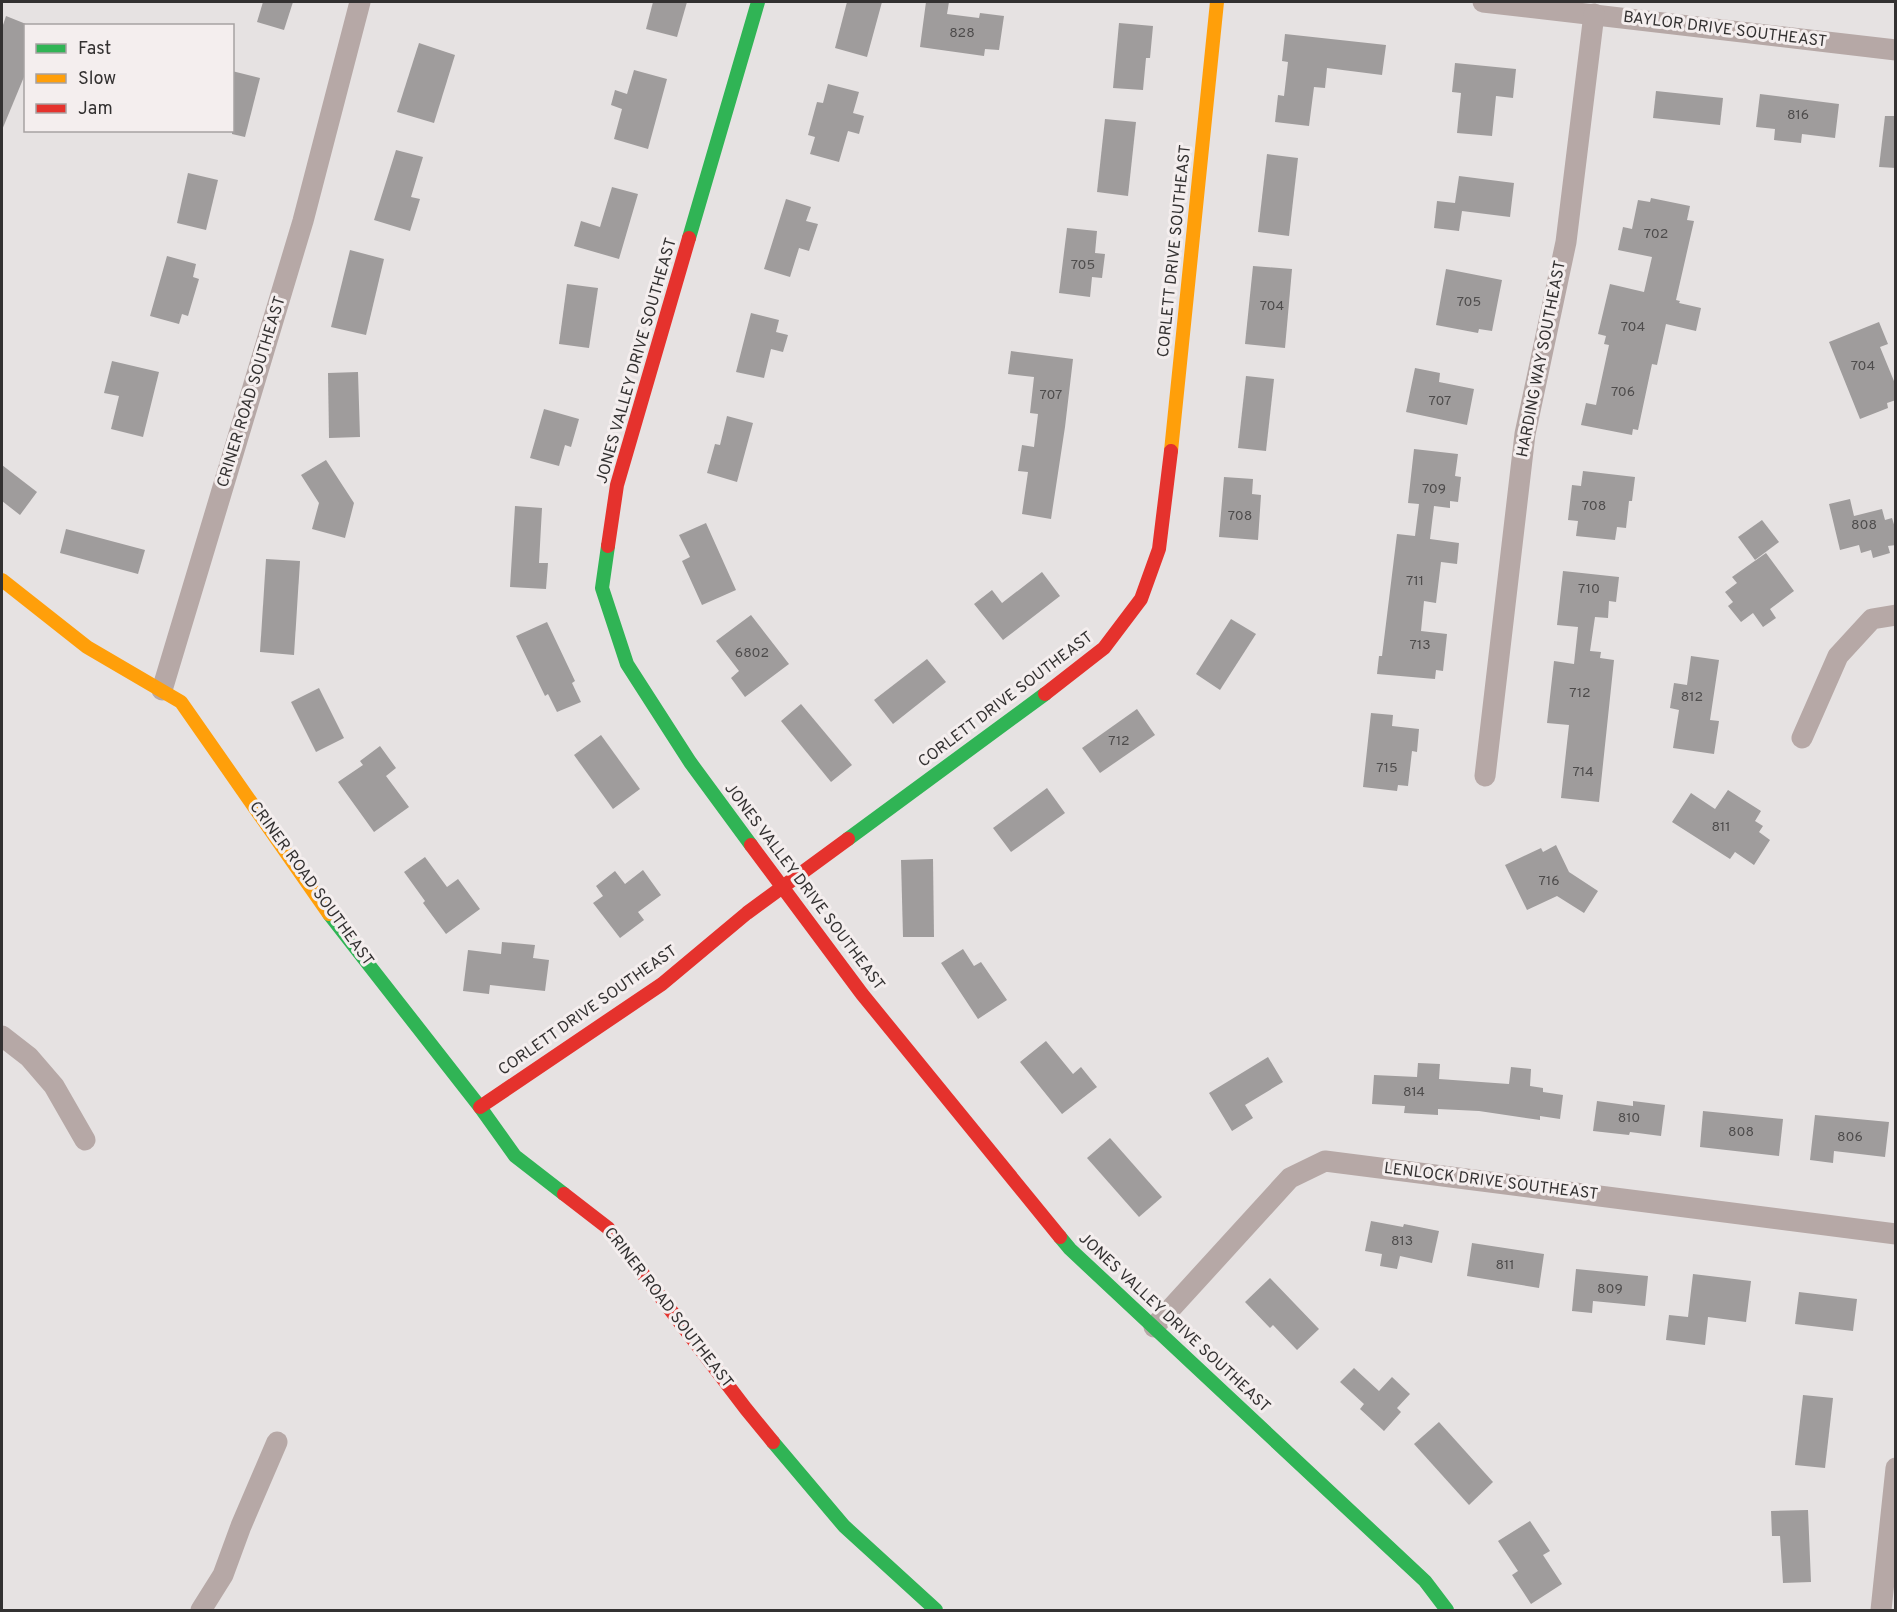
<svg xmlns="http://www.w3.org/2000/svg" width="1897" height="1612" viewBox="0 0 1897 1612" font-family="Overpass,sans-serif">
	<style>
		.building { fill: #9f9c9c }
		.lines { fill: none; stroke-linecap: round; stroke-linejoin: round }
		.street { stroke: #b6a8a6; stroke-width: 21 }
		.fast { stroke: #30b455; stroke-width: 14 }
		.slow { stroke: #ff9f0a; stroke-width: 14 }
		.jam { stroke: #e5322d; stroke-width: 14 }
		.labels { text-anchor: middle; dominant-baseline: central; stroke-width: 6; stroke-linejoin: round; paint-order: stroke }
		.number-label { font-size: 14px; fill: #4e4c4c }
		.street-label { font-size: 16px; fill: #333131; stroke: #f4eeee }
	</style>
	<rect width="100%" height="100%" fill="#e6e2e2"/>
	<g class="building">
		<path d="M263,2H293L284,30L257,22Z"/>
		<path d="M653,2H687L677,37L646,29Z"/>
		<path d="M847,2H882L867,57L835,48Z"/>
		<path d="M926,2H949L947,14L979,18L980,13L1004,16L999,50L985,49L984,56L920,47Z"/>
		<path d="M6,16L26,24V72L2,130V28Z"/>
		<path d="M1119,23L1153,26L1150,58H1146L1143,90L1113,88Z"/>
		<path d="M1285,34L1386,45L1382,75L1327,68L1325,88L1314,87L1309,126L1275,122L1278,95L1284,96L1288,62L1282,61Z"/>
		<path d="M419,43L455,55L434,123L397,112Z"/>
		<path d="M1455,63L1516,69L1513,98L1496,96L1492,136L1457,133L1461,93L1452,92Z"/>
		<path d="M634,70L667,79L648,149L614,139L622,109L611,105L615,90L627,94Z"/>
		<path d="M232,71L260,78L245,137L232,134Z"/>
		<path d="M828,84L859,92L853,113L864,116L859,134L848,131L839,162L810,154L815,137L808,135L817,102L823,103Z"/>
		<path d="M1656,91L1723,98L1720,125L1653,118Z"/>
		<path d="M1760,94L1839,104L1835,138L1802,134L1801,143L1774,140L1775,129L1756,127Z"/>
		<path d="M1885,116H1896V168L1879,167Z"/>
		<path d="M1105,119L1136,122L1128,196L1097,192Z"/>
		<path d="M396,150L423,157L411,197L420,199L410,231L374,220Z"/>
		<path d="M1267,154L1298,158L1289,236L1258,232Z"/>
		<path d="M188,173L218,180L206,230L177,223Z"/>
		<path d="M1459,176L1514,183L1510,217L1462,211L1459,231L1434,228L1437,201L1455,203Z"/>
		<path d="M612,187L638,194L619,259L574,246L581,221L600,227Z"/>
		<path d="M1651,198L1690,206L1687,220L1694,221L1676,300L1680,301L1679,303L1701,308L1696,331L1666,324L1657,365L1652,364L1638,430L1633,429L1632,435L1581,425L1586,403L1596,405L1609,345L1604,344L1606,336L1598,334L1610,284L1644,292L1652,257L1618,250L1623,227L1632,229L1638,200L1650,202Z"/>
		<path d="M786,199L811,207L806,221L818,224L809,251L799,248L790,277L764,269Z"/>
		<path d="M1067,228L1097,231L1095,253L1105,254L1102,278L1092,277L1090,297L1059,293Z"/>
		<path d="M350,250L384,259L366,335L331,327Z"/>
		<path d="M167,256L196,264L193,277L199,279L188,316L182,314L179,324L150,316Z"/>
		<path d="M1253,266L1292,269L1285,348L1245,344Z"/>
		<path d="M1446,269L1502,280L1492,331L1479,329L1478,333L1436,325Z"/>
		<path d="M567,284L598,288L589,348L559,344Z"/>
		<path d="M751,313L779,320L776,332L788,335L783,352L771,349L764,378L736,372Z"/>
		<path d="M1879,322L1888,344L1880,347L1896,386V400L1887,403L1888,408L1860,419L1829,342Z"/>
		<path d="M1011,351L1073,359L1065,427L1051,519L1022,514L1028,472L1018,471L1022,445L1034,447L1038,414L1030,413L1034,377L1008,374Z"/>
		<path d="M112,361L159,372L143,437L111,429L119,396L104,393Z"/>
		<path d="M1415,368L1440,373L1439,382L1474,389L1467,425L1406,412Z"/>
		<path d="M358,372L360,437L329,438L328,373Z"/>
		<path d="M1246,376L1274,379L1266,451L1238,448Z"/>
		<path d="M544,409L579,419L571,447L565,445L559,466L530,458Z"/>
		<path d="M727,416L753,423L737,482L707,473L715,444L720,445Z"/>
		<path d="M1414,449L1458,454L1455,476L1461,477L1458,502L1450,501V508L1434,506L1430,539L1459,543L1457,564L1441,562L1436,603L1424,601L1421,631L1447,634L1443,671L1436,670L1435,679L1377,674L1379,656H1382L1397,534L1415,536L1419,504L1408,503Z"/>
		<path d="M326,460L354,503L345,538L312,529L319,503L301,475Z"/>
		<path d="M2,465L37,492L20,515L2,501Z"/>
		<path d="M1583,471L1635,477L1632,501H1629L1626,528L1617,527L1615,540L1576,536L1578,521L1568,520L1572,485L1581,486Z"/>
		<path d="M1224,477L1253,479L1252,494L1261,495L1258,540L1219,537Z"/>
		<path d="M1850,499L1854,516L1882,509L1885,520L1892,518L1896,531V545L1888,546L1890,553L1873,558L1871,550L1861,553L1859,545L1840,550L1829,504Z"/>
		<path d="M515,506L542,508L539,563H548L546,589L510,587Z"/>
		<path d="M1762,520L1779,542L1755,560L1738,537Z"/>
		<path d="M706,523L736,590L702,605L682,561L690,557L679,535Z"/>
		<path d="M66,529L145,550L138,574L60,553Z"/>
		<path d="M1766,553L1794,591L1770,609L1776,618L1763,627L1753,613L1741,622L1728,606L1733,602L1725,592L1737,583L1732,577Z"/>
		<path d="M266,559L300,561L294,655L260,652Z"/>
		<path d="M1563,571L1619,577L1616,602L1609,601L1608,618L1595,617L1590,651L1601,652L1600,658L1614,660L1599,802L1561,798L1569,725L1547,723L1554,661L1574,664L1578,627L1557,625Z"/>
		<path d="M1042,572L1060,596L1003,640L974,604L992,590L1002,603Z"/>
		<path d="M751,615L789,664L745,697L731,678L739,671L716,641Z"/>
		<path d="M1231,619L1256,634L1220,690L1196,674Z"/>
		<path d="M547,622L575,681L572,683L581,702L557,712L548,694L545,696L516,636Z"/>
		<path d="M1691,656L1719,660L1710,720L1719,721L1714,754L1673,748L1679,710L1670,708L1674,683L1687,685Z"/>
		<path d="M927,659L946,682L893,724L874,700Z"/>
		<path d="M319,688L344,738L316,752L291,702Z"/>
		<path d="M801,704L852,765L831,782L781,721Z"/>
		<path d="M1137,709L1155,735L1100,773L1082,748Z"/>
		<path d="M1371,713L1393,715L1392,726L1419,729L1417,752L1412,751L1408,786L1398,785L1397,791L1363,787Z"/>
		<path d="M601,735L640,789L613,809L574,755Z"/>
		<path d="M380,746L396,768L386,776L409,807L374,832L338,782L363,765L360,761Z"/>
		<path d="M1047,788L1065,813L1011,852L993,828Z"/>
		<path d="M1728,790L1761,811L1755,821L1763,826L1759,832L1770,840L1754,865L1735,852L1730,859L1672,822L1691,793L1715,809Z"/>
		<path d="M1556,845L1569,872L1598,891L1584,913L1557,896L1527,910L1505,865L1541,848L1543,852Z"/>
		<path d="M425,857L447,887L458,879L480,909L446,934L423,903L425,901L404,872Z"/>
		<path d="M933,859L934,937H903L901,860Z"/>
		<path d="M643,870L661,895L638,912L644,920L620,938L593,903L603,896L596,886L615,871L625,884Z"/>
		<path d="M502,942L535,945L533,958L549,960L545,991L490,985L489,994L463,991L468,950L501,954Z"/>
		<path d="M963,949L974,966L981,962L1007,1000L978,1019L941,963Z"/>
		<path d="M1046,1041L1073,1074L1081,1067L1097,1087L1062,1114L1020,1062Z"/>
		<path d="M1268,1057L1283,1082L1245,1105L1253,1118L1232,1131L1209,1093Z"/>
		<path d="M1418,1063L1440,1064L1439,1079L1509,1084L1511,1067L1531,1069L1530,1086L1543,1088V1092L1563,1095L1560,1119L1540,1116V1120L1479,1111L1438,1109V1115L1404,1113L1405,1106L1372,1104L1374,1075L1417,1077Z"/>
		<path d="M1597,1101L1633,1106V1101L1665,1105L1661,1136L1630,1132L1629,1135L1593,1131Z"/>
		<path d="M1703,1111L1783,1119L1779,1156L1700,1147Z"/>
		<path d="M1815,1115L1889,1122L1885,1157L1834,1151L1833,1163L1810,1160Z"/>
		<path d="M1110,1138L1162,1197L1139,1217L1087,1158Z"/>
		<path d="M1371,1221L1403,1227L1404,1224L1439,1231L1432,1263L1400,1256L1397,1269L1380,1266L1382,1254L1365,1251Z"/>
		<path d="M1472,1243L1544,1254L1539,1288L1467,1276Z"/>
		<path d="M1576,1269L1648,1276L1645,1306L1593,1301L1592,1313L1572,1311Z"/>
		<path d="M1693,1274L1751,1281L1746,1322L1708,1317L1705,1345L1666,1340L1669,1315L1688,1317Z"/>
		<path d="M1270,1278L1319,1329L1297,1350L1273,1325L1270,1328L1245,1302Z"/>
		<path d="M1799,1292L1857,1299L1853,1331L1795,1324Z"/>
		<path d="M1354,1368L1379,1391L1392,1377L1410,1394L1397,1408L1401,1412L1384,1431L1360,1409L1364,1404L1340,1382Z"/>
		<path d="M1803,1395L1833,1398L1825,1468L1795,1465Z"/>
		<path d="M1439,1422L1493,1482L1469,1505L1414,1444Z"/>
		<path d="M1808,1510L1811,1582L1783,1583L1780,1536H1772L1771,1511Z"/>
		<path d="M1530,1521L1550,1551L1543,1555L1562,1584L1531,1604L1512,1575L1518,1571L1498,1541Z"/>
	</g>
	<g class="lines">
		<g class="street">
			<path d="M1483,2L1896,50"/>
			<path d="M162,690L303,221L360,2"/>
			<path d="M1802,738L1838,656L1872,619L1896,615"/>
			<path d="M1485,776L1525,434L1566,242L1594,14"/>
			<path d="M2,1036L29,1057L54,1086L85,1140"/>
			<path d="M1154,1327L1290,1178L1325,1161L1896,1234"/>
			<path d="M201,1610L223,1575L241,1526L277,1442"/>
			<path d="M1881,1610L1896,1468"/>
		</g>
		<g class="fast">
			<path d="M689,238L758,2"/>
			<path d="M608,546L602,588L627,664L690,762L751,845"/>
			<path d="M848,839L1045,694"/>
			<path d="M329,914L480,1107L515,1156L564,1194"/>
			<path d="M1060,1237L1070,1249L1425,1581L1447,1610"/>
			<path d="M773,1442L844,1526L936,1610"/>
		</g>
		<g class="slow">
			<path d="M1171,451L1217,2"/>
			<path d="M2,580L87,647L181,702L329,914"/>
		</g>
		<g class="jam">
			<path d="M608,546L617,485L689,238"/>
			<path d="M1045,694L1104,648L1141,599L1159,549L1171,451"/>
			<path d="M751,845L862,994L1060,1237"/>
			<path d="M480,1107L662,984L747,913L848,839"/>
			<path d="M564,1194L608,1228L746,1409L773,1442"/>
		</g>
	</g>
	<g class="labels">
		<g class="number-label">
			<text x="962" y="33">828</text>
			<text x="1798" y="115">816</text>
			<text x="1656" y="234">702</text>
			<text x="1083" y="265">705</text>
			<text x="1469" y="302">705</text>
			<text x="1272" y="306">704</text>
			<text x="1633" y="327">704</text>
			<text x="1863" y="366">704</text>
			<text x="1623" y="392">706</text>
			<text x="1051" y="395">707</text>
			<text x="1440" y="401">707</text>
			<text x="1434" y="489">709</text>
			<text x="1594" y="506">708</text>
			<text x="1240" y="516">708</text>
			<text x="1864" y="525">808</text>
			<text x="1415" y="581">711</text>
			<text x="1589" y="589">710</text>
			<text x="1420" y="645">713</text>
			<text x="752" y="653">6802</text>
			<text x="1580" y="693">712</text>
			<text x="1692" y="697">812</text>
			<text x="1119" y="741">712</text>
			<text x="1387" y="768">715</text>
			<text x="1583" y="772">714</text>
			<text x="1721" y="827">811</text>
			<text x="1549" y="881">716</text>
			<text x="1414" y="1092">814</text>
			<text x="1629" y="1118">810</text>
			<text x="1741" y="1132">808</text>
			<text x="1850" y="1137">806</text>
			<text x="1402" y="1241">813</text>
			<text x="1505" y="1265">811</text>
			<text x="1610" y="1289">809</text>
		</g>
		<g class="street-label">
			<text transform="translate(1725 30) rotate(7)">BAYLOR DRIVE SOUTHEAST</text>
			<text transform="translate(1175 251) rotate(-84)">CORLETT DRIVE SOUTHEAST</text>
			<text transform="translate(1542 359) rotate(-79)">HARDING WAY SOUTHEAST</text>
			<text transform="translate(637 361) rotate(-74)">JONES VALLEY DRIVE SOUTHEAST</text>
			<text transform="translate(252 392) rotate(-73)">CRINER ROAD SOUTHEAST</text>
			<text transform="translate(1006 700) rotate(-37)">CORLETT DRIVE SOUTHEAST</text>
			<text transform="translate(311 884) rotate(54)">CRINER ROAD SOUTHEAST</text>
			<text transform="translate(804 887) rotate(53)">JONES VALLEY DRIVE SOUTHEAST</text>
			<text transform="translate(588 1011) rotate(-35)">CORLETT DRIVE SOUTHEAST</text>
			<text transform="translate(1491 1182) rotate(7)">LENLOCK DRIVE SOUTHEAST</text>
			<text transform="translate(668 1308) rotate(52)">CRINER ROAD SOUTHEAST</text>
			<text transform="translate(1174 1323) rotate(43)">JONES VALLEY DRIVE SOUTHEAST</text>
		</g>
	</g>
	<rect width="1897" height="1612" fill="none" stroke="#333131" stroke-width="6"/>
	<rect x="24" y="24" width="210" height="108" fill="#f4eeee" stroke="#a7a2a2" stroke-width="1.5"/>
	<rect x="36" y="44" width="30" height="9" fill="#30b455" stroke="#a7a2a2" stroke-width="1.5"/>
	<text x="78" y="54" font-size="18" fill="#333131">Fast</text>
	<rect x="36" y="74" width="30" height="9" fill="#ff9f0a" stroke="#a7a2a2" stroke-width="1.5"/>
	<text x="78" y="84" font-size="18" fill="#333131">Slow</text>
	<rect x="36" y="104" width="30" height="9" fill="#e5322d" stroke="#a7a2a2" stroke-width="1.5"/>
	<text x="78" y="114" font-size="18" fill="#333131">Jam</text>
</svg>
